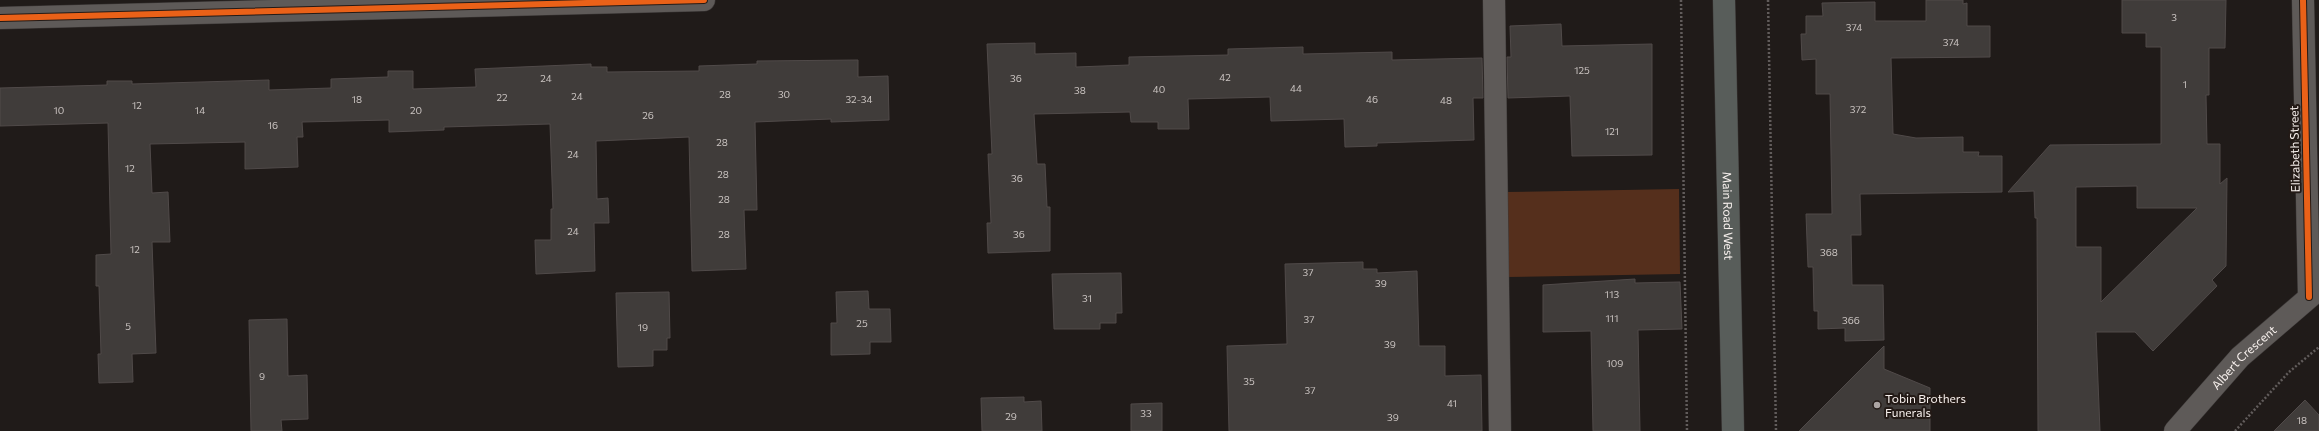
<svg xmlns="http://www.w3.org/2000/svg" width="2319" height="431" viewBox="0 0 2319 431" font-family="Commissioner,sans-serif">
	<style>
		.green { fill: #552f1c }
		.building { fill: #403c3a; stroke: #504a49; fill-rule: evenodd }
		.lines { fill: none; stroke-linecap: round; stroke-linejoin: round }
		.minor-casing { stroke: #3c3837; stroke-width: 23 }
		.major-casing { stroke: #3c3837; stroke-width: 23 }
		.path { stroke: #615c5b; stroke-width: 2.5; stroke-dasharray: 2 2; stroke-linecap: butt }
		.minor { stroke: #5e5a58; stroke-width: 22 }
		.major { stroke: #585d5a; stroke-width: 22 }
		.cycleway-casing { stroke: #231a16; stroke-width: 8 }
		.cycleway { stroke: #ea6118; stroke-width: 6 }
		.poi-dot { fill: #aca5a3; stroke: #231a16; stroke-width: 1.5 }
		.labels { text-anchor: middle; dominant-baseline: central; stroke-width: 4; stroke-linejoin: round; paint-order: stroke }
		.number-label { font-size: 10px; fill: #c9c3c0 }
		.street-label { font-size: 12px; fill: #f7f0ed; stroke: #231a16 }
		.poi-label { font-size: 12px; fill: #f7f0ed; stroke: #231a16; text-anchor: start }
	</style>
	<rect width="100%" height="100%" fill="#201b19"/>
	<path class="green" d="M1679,189L1680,274L1507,277L1506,192Z"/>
	<g class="building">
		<path d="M1926,0H1963V4L1967,3V26H1990V57L1891,58L1893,134L1916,138L1963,137V152H1979L1978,156H2002V192L1860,194L1861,235H1851L1852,285H1883L1884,340L1845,341V328L1818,329V311H1814L1813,267H1808L1806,214H1832L1830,94H1816V59L1802,60L1801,34H1806V16H1823L1822,3L1875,2V21H1926Z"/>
		<path d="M2122,0H2226L2225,48H2209V95H2206L2207,144H2220V184L2227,178L2226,266L2212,280L2217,286L2153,351L2135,332H2096L2100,431H2038L2037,218H2035L2034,191L2008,192L2050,145L2161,144V47H2146V33H2122ZM2137,186V208H2197L2101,302V247H2076V187Z"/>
		<path d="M1561,24L1562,46L1652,44V155L1572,156L1570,96L1508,98L1507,57H1511L1510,26Z"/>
		<path d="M1035,43V54L1076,53V67L1129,65V57L1228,55V49L1303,47V54L1392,52V60L1482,58L1483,98H1473L1474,140L1377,143V146L1345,147L1344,119L1271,121L1270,97L1188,99L1189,129H1158V122H1131L1130,112L1034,114L1037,164H1045L1047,207H1050V251L988,253L987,223H991L988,154H992L987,44Z"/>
		<path d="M858,60V77L888,76L889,120L831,122V119L755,122L757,210H744L746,269L692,271L689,137L596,141L597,199L608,198L609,223H594L595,271L536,274L535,240H551V209H553L550,124L444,127V130L389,132V120L302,122L303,137H297L298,167L245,169V142L150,144L152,193L168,192L170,242H152L156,353L132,354L133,382L99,383L98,354H101L99,286H96V255L111,254L108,123L0,126V88L107,85V81H132V84L269,80V90L331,88V79L388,77V71H413V89L476,87L475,69L591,64V67H607V72L699,71V66L757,64V61Z"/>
		<path d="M1363,262V269H1377V273L1417,271L1419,346H1445V376L1481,375L1482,431H1229L1227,346L1287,344L1285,264Z"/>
		<path d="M1121,273L1122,313H1116V323H1100V329H1054L1052,274Z"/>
		<path d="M1635,279V283L1680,282L1682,329L1638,330L1640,431H1593L1591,331L1543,332V285Z"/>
		<path d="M868,291L869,309H890L891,342H870V354L831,355V323H837L836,292Z"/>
		<path d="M669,292L670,338H667V350H653V366L618,367L616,293Z"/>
		<path d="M287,319L288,376L307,375L308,419L281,420L282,431H251L249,320Z"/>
		<path d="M1884,346V369L1930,388V431H1799Z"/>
		<path d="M1024,397V402L1041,401L1042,431H982L981,398Z"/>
		<path d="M2305,400L2319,415V431H2274Z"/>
		<path d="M1162,403V431H1131V404Z"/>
	</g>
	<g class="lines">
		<defs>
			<g id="minor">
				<path d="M1494,0L1500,431"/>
				<path d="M2303,0L2309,297"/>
				<path d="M0,18L704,0"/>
				<path id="s1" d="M2175,431L2240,357L2319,289"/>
			</g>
			<g id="major">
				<path id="s2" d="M1724,0L1733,431"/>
			</g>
		</defs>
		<use href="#minor" class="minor-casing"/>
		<use href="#major" class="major-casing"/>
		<g class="path">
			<path d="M1681,0L1687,431"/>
			<path d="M1768,0L1776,431"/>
			<path d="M2235,431L2289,372L2319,347"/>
		</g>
		<use href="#minor" class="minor"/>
		<use href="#major" class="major"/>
		<defs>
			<g id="cycleway">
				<path d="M2303,0L2309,297"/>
				<path d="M0,18L704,0"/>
			</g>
		</defs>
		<use href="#cycleway" class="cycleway-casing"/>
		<use href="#cycleway" class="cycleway"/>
	</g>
	<circle class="poi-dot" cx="1877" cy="405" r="4"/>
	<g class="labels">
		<g class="number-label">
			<text x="2174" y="17">3</text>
			<text x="1854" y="27">374</text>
			<text x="1951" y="42">374</text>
			<text x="1582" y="70">125</text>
			<text x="1225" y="77">42</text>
			<text x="546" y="78">24</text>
			<text x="1016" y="78">36</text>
			<text x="2185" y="84">1</text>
			<text x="1296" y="88">44</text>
			<text x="1159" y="89">40</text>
			<text x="1080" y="90">38</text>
			<text x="725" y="94">28</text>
			<text x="784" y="94">30</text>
			<text x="577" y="96">24</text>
			<text x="502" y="97">22</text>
			<text x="357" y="99">18</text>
			<text x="859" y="99">32-34</text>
			<text x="1372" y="99">46</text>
			<text x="1446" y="100">48</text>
			<text x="137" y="105">12</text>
			<text x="1858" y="109">372</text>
			<text x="59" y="110">10</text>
			<text x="200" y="110">14</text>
			<text x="416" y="110">20</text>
			<text x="648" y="115">26</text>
			<text x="273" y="125">16</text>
			<text x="1612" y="131">121</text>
			<text x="722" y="142">28</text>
			<text x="573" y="154">24</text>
			<text x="130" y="168">12</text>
			<text x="723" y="174">28</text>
			<text x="1017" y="178">36</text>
			<text x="724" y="199">28</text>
			<text x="573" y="231">24</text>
			<text x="724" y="234">28</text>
			<text x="1019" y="234">36</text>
			<text x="135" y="249">12</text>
			<text x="1829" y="252">368</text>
			<text x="1308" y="272">37</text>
			<text x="1381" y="283">39</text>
			<text x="1612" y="294">113</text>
			<text x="1087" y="298">31</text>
			<text x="1612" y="318">111</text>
			<text x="1309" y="319">37</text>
			<text x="1851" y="320">366</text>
			<text x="862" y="323">25</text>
			<text x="128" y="326">5</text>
			<text x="643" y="327">19</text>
			<text x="1390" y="344">39</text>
			<text x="1615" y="363">109</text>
			<text x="262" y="376">9</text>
			<text x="1249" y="381">35</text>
			<text x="1310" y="390">37</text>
			<text x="1452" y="403">41</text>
			<text x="1146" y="413">33</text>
			<text x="1011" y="416">29</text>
			<text x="1393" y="417">39</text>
			<text x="2302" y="420">18</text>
		</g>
		<g class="street-label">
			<text transform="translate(2294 149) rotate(-91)">Elizabeth Street</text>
			<text stroke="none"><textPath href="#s2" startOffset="216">Main Road West</textPath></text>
			<text stroke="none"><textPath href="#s1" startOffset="101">Albert Crescent</textPath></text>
		</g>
		<g class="poi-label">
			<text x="1885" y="398">Tobin Brothers<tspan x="1885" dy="14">Funerals</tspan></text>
		</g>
	</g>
</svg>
